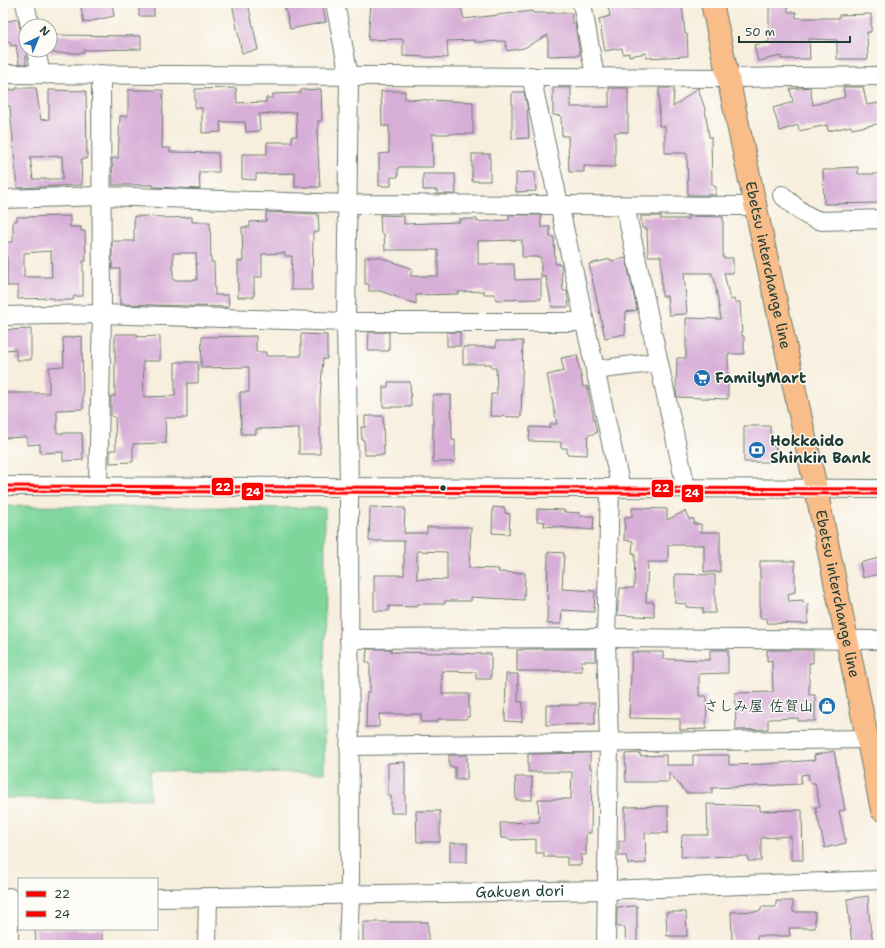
<svg xmlns="http://www.w3.org/2000/svg" width="885" height="948" viewBox="0 0 885 948" font-family="'Shantell Sans','Klee One',sans-serif">
	<style>
		.green { fill: #7ed69b; stroke: #4e8a68 }
		.building { fill: #d7aed7; fill-rule: evenodd }
		.lines { fill: none; stroke-linecap: round; stroke-linejoin: round }
		.minor-casing { stroke: #6b7b6f; stroke-width: 20 }
		.major-casing { stroke: #6b7b6f; stroke-width: 24 }
		.minor { stroke: #fff; stroke-width: 18 }
		.major { stroke: #f8bd89; stroke-width: 22 }
		.bus-1-casing { stroke: #fdfcf7; stroke-width: 6 }
		.bus-2-casing { stroke: #fdfcf7; stroke-width: 6 }
		.bus-1 { stroke: #f00; stroke-width: 3 }
		.bus-2 { stroke: #f00; stroke-width: 3 }
		.bus-dot { fill: #1f3d34; stroke: #fdfcf7; stroke-width: 1.5 }
		.labels { text-anchor: middle; dominant-baseline: central; stroke-width: 3; stroke-linejoin: round; paint-order: stroke }
		.street-label { font-size: 15px; fill: #1f3d34; stroke: #fdfcf7 }
		.poi-label { font-size: 15px; font-weight: bold; fill: #1f3d34; stroke: #fdfcf7; text-anchor: start }
		.line-badge { stroke: #fdfcf7; stroke-width: 1.5 }
		.badge-label { font-size: 11px; text-anchor: middle; font-weight: bold; fill: #fff }
	</style>
	<rect width="100%" height="100%" fill="#fdfcf7"/>
	<filter id="ink" filterUnits="userSpaceOnUse"><feTurbulence type="fractalNoise" baseFrequency=".025" numOctaves="2"/><feDisplacementMap in="SourceGraphic" scale="8" xChannelSelector="R" yChannelSelector="G"/><feConvolveMatrix kernelMatrix="1 2 1 2 8 2 1 2 1" color-interpolation-filters="sRGB"/></filter>
	<filter id="wash" filterUnits="userSpaceOnUse"><feTurbulence type="fractalNoise" baseFrequency=".012" numOctaves="4" result="noise"/><feDisplacementMap in="SourceGraphic" scale="16" xChannelSelector="R" yChannelSelector="G"/><feGaussianBlur stdDeviation="0.9" result="paint"/><feColorMatrix in="noise" values="0 0 0 0 0 0 0 0 0 0 0 0 0 0 0 0 0 1.4 0 .05"/><feComposite in="paint" operator="in"/></filter>
	<g filter="url(#wash)">
		<rect width="100%" height="100%" fill="#f7eedd"/>
		<path class="green" d="M3,506L325,508L324,773L150,771V799L3,798Z"/>
		<g id="blocks">
			<g class="building">
				<path d="M80,3H112L114,16L84,23Z"/>
				<rect x="139" y="3" width="15" height="13"/>
				<path d="M232,3H248L258,50L242,53Z"/>
				<path d="M284,3H322L326,22L290,29Z"/>
				<path d="M371,3H460L464,19L532,11L533,13H572V23H575L580,55L548,56V35L524,48L507,51L505,41L475,42V40L447,41L448,58L403,56V39L368,40Z"/>
				<path d="M607,3H624L626,9L682,3L685,34H687L688,56L646,58V53L629,56V53L623,54L622,48L605,51L599,19L610,16Z"/>
				<path d="M769,3H788V12H796V18H839V15L871,14V32H867L868,59H837V40L809,39L810,59H781V56L758,61L754,45L769,42Z"/>
				<path d="M18,19L20,29L26,36V64H19L16,45L11,46L10,42L3,44V22Z"/>
				<path d="M50,35L141,36V49L84,50V53H50Z"/>
				<path d="M810,87L813,105L845,97L843,87H863L867,105L879,103L882,123L852,129L851,126L828,131L827,125L799,131L798,125L780,131L773,108L793,102L790,89Z"/>
				<path d="M16,88H36L41,120L49,119V90L86,91L87,159H81L82,185L17,188L10,106H3V89L16,90ZM62,156L63,179H33L30,157Z"/>
				<path d="M236,88L237,103L266,102V98H273V94L301,93V90L321,89L322,120L318,121V133H317L320,187H295V173L256,174V180L242,179V154H267V142H292V136H297L296,112L259,114L260,131L246,132L245,122H220L221,132L202,133V108H195V89Z"/>
				<path d="M553,88H571V107H609V88H628V132H615V167L584,166V172H569L568,136H562L561,116L553,115Z"/>
				<path d="M659,88H674L673,107L698,88L705,109L709,137H711L712,185L716,187V195H688L687,153H665V126H659Z"/>
				<path d="M128,90H163L162,148H170V152L218,153L219,172H199L200,189L153,187V185H113L112,158H118L120,116H128Z"/>
				<path d="M381,91H405V99L473,102V134H432L433,167H398V177H391V186H379V154L389,153V126H382Z"/>
				<path d="M512,92H524L527,106L529,138L512,139Z"/>
				<rect x="472" y="154" width="18" height="27"/>
				<path d="M858,167V174H882V203L824,204L823,170H836V168Z"/>
				<path d="M535,172L536,191L516,192V173Z"/>
				<path d="M423,174H455L456,194H437V190H423Z"/>
				<path d="M266,212L318,214L319,232H313L312,290H291L292,256H285V253L262,254V277H254V297H238V261H243L242,227H250V222L266,221Z"/>
				<path d="M380,215L404,216V224L460,222L459,219H477V222L509,220V215H541V227H550V237H554L555,264H561L563,291H567L569,307H552L546,277H541V257H522V240L478,241V264H514L515,280L541,279V299L496,300L495,294H484V291L458,292V294L416,295V304L380,291H369V284H365V257H379L413,269L410,276H438V250H385L384,234H381Z"/>
				<path d="M70,216V227H81V231H85L86,261H83V296H74L73,300H54V298L18,299V286H7V257H3V242H13V221H17V217ZM51,251L52,277H24V253Z"/>
				<path d="M134,216L164,217V218L192,217V222H210L211,262H214L215,295H228L229,307L120,304V269H112V241H134ZM173,253H196L197,280H173Z"/>
				<path d="M641,216H661V219H688V216L723,217V258H733V273H724L730,300L734,299L735,302H740L742,336H744V354H728V399L677,397L676,390L677,358H686V318L721,319L714,277H712V273H684L687,314L669,315L667,296H662L661,256H648L647,229L642,228Z"/>
				<path d="M626,258L637,310L626,312L625,334L605,338L589,264L611,259L612,261Z"/>
				<path d="M31,329V360H16V349L5,350L4,330Z"/>
				<path d="M369,332H389V351H368Z"/>
				<rect x="447" y="332" width="13" height="14"/>
				<path d="M115,334H137V337L160,336V361H143L144,397L175,396V362H198V383H187V418H165L166,443L133,444V462L110,463V450H116L115,417L111,416V396H115Z"/>
				<path d="M301,334L327,335V359H323L320,397V454H299V428L256,429V434H241L240,392H249V367L201,368L202,337L256,336V352H266V356H301Z"/>
				<path d="M82,336L83,409L57,410V433H82L83,460L63,461V452L40,453V444L27,445V437L3,438V393H49V367L64,366L63,338Z"/>
				<path d="M496,341H523L521,417L490,416L491,394H497L496,368H491V364H463V347H496Z"/>
				<path d="M577,355L583,387L587,386L597,433L588,435L587,455L567,454V448H561V442L529,441L530,427L550,428V424H557L547,375L564,371L561,358Z"/>
				<path d="M388,382H410L411,407H383V387H388Z"/>
				<path d="M433,395H451L452,440H455V462H433Z"/>
				<path d="M365,416H383L384,455H365L364,440H362L361,427H365Z"/>
				<path d="M744,426H770L771,446H776V456L771,462H744Z"/>
				<path d="M370,507L405,508L404,533H427V527H471L469,568L499,569L498,572L525,573L524,600L471,597V601H445V604H417V607L389,606V611H374V575H404V541H369ZM417,551L447,552V580L417,579Z"/>
				<path d="M493,507L505,508V513L510,514L509,534L492,533Z"/>
				<path d="M632,508L667,509V520L685,511L689,519H694V524H701V532H720V572H704V545H668V562H648L646,602H654V617L617,615L620,588H634L635,553H632L633,541L624,540L625,517H632Z"/>
				<path d="M537,509L564,510V512L580,513L579,516H594L593,530L544,526L545,522L537,521Z"/>
				<path d="M548,552L564,553L562,589L595,591L594,612L562,610L561,624H547Z"/>
				<path d="M879,558L882,573L863,578L860,563Z"/>
				<path d="M760,561H795V592L788,594L789,601L803,600V603L808,604V624L767,623V618H760Z"/>
				<path d="M675,574L715,575V613H703V608L686,607L687,604L675,603Z"/>
				<path d="M367,649H391V652L491,654V679H476V672L442,671V694H469V717H467L466,719H438V722H421V714H379V727H366L367,692H370V662H366Z"/>
				<path d="M523,649H596V661H581L582,671H517V650H523Z"/>
				<path d="M710,650H728V673L699,674V696H707L706,729L680,730V719L629,718L632,652H663V659L710,660Z"/>
				<path d="M767,650H813V663H809V695H815V721H798V718L768,719V729L736,730L735,693L773,692L772,660L767,661Z"/>
				<path d="M506,674H518V702H523L522,722L505,721Z"/>
				<path d="M579,703H595V724L546,725V705H579Z"/>
				<path d="M834,751L845,810L839,811L846,843L825,848L815,807H820L815,783H810L808,774L801,775V784L712,788V793H686L669,772V782H626L625,754L640,753V756L666,755V765H693V755H729V765L766,764L815,760L814,755Z"/>
				<path d="M590,753V768H592L591,833H586V855H581V865H567V857H544V853H536V839L511,840L508,838H501L500,823L539,822L538,799H571L572,772H528V754Z"/>
				<path d="M449,755H467V779H455V767H449Z"/>
				<path d="M405,762V813H391V796H388V763Z"/>
				<path d="M515,777H532V800H516Z"/>
				<path d="M707,804L760,806V811L802,810L803,860H791V836L761,838V861H748V856L681,857L682,835H708Z"/>
				<path d="M668,806V833H645L646,863L628,864L626,856H619V841H625V807Z"/>
				<path d="M416,811H440V842H417Z"/>
				<rect x="450" y="843" width="17" height="19"/>
				<path d="M868,896L870,926L874,945H852L847,899Z"/>
				<path d="M776,901H793V912H815V928H789L790,936H757V940L732,941L731,912L761,911V907H776Z"/>
				<path d="M637,906V945H626L625,927H617V907Z"/>
				<path d="M666,912H686L687,936H667Z"/>
				<rect x="363" y="922" width="65" height="23"/>
				<path d="M35,929H102V945H36Z"/>
			</g>
		</g>
	</g>
	<g filter="url(#ink)">
		<use href="#blocks" fill-opacity="0" stroke="#6b7b6f" stroke-width="1"/>
		<g class="lines">
			<defs>
				<g id="minor">
					<path d="M25,3L30,26"/>
					<path d="M335,3L349,76L346,322L349,486L350,896L348,945"/>
					<path d="M582,3L595,77"/>
					<path d="M36,50L41,74"/>
					<path d="M3,74L727,78L882,76"/>
					<path d="M531,76L621,488"/>
					<path d="M782,195C794,206 806,218 822,221L882,219"/>
					<path d="M3,199L102,196L348,204L754,206"/>
					<path d="M625,206L686,488"/>
					<path d="M3,316L102,314L346,322H585"/>
					<path d="M595,370L658,362"/>
					<path d="M3,486L882,489"/>
					<path d="M98,486L102,314L101,74"/>
					<path d="M349,639L606,638L882,640"/>
					<path d="M349,746L868,739"/>
					<path d="M9,897V945"/>
					<path id="s1" d="M157,898L607,890L882,880"/>
					<path d="M207,945L208,898"/>
					<path d="M606,945L609,742L606,638L610,488"/>
				</g>
				<g id="major">
					<path id="s2" d="M712,3L816,489L882,810"/>
				</g>
			</defs>
			<use href="#minor" class="minor-casing"/>
			<use href="#major" class="major-casing"/>
			<use href="#minor" class="minor"/>
			<use href="#major" class="major"/>
			<defs>
				<path id="bus-1" d="M3,486L882,489"/>
				<path id="bus-2" d="M3,491L882,494"/>
			</defs>
			<use href="#bus-1" class="bus-1-casing"/>
			<use href="#bus-2" class="bus-2-casing"/>
			<use href="#bus-1" class="bus-1"/>
			<use href="#bus-2" class="bus-2"/>
		</g>
	</g>
	<defs>
		<symbol id="supermarket-disc" viewBox="-11 -11 22 22"><circle r="9.5" fill="#1f6fb2" stroke="#fdfcf7"/><path d="M-6-5.5h2.5l.6 2H6L4.5 2H-2.5L-4.4-4H-6ZM-1.5 3.2a1.3 1.3 0 1 0 .1 0ZM3 3.2a1.3 1.3 0 1 0 .1 0Z" fill="#fff"/></symbol>
		<symbol id="bank-disc" viewBox="-11 -11 22 22"><circle r="9.5" fill="#1f6fb2" stroke="#fdfcf7"/><path d="M-6-4H6V4H-6ZM0-2.3a2.3 2.3 0 1 0 0 4.6a2.3 2.3 0 1 0 0-4.6Z" fill="#fff"/></symbol>
		<symbol id="shop-disc" viewBox="-11 -11 22 22"><circle r="9.5" fill="#1f6fb2" stroke="#fdfcf7"/><path d="M-5-2.5h2.3a2.7 3.5 0 0 1 5.4 0H5L5.5 6h-11ZM-1.5-2.5h3a1.5 2.3 0 0 0-3 0Z" fill="#fff"/></symbol>
	</defs>
	<g fill-rule="evenodd">
		<use href="#supermarket-disc" x="692" y="368" width="20" height="20"/>
		<use href="#bank-disc" x="747" y="440" width="20" height="20"/>
		<use href="#shop-disc" x="817" y="696" width="20" height="20"/>
	</g>
	<circle class="bus-dot" cx="443" cy="488" r="3.5"/>
	<g class="labels">
		<g class="street-label">
			<text stroke="none"><textPath href="#s2" startOffset="268">Ebetsu interchange line</textPath></text>
			<text stroke="none"><textPath href="#s2" startOffset="604">Ebetsu interchange line</textPath></text>
			<text stroke="none"><textPath href="#s1" startOffset="363">Gakuen dori</textPath></text>
		</g>
		<g class="poi-label">
			<text x="715" y="378">FamilyMart</text>
			<text x="770" y="441">Hokkaido<tspan x="770" dy="17">Shinkin Bank</tspan></text>
			<text x="814" y="706" text-anchor="end">さしみ屋 佐賀山</text>
		</g>
	</g>
	<g class="line-badge">
		<rect x="211" y="477" width="23" height="19" rx="4" fill="#f00"/>
		<rect x="651" y="479" width="23" height="19" rx="4" fill="#f00"/>
		<rect x="241" y="482" width="23" height="19" rx="4" fill="#f00"/>
		<rect x="681" y="484" width="23" height="19" rx="4" fill="#f00"/>
	</g>
	<g class="badge-label">
		<text x="223" y="491">22</text>
		<text x="662" y="492">22</text>
		<text x="253" y="496">24</text>
		<text x="692" y="497">24</text>
	</g>
	<rect width="885" height="948" fill="none" stroke="#fdfcf7" stroke-width="16"/>
	<rect x="18" y="878" width="140" height="52" fill="#fdfcf7" stroke="#a4b0a9"/>
	<rect x="26" y="891" width="20" height="6" fill="#ff0000" stroke="#a4b0a9"/>
	<text x="54" y="898" font-size="12" fill="#1f3d34">22</text>
	<rect x="26" y="911" width="20" height="6" fill="#ff0000" stroke="#a4b0a9"/>
	<text x="54" y="918" font-size="12" fill="#1f3d34">24</text>
	<g transform="translate(38 38) rotate(44)"><circle r="19" fill="#fdfcf7" stroke="#a4b0a9"/>
	<path d="M0-3L7 15L0 10L-7 15Z" fill="#1f6fb2"/>
	<text y="-6" font-size="11" font-weight="bold" text-anchor="middle" fill="#1f3d34">N</text>
	</g>
	<path d="M739 36v6h111v-6" fill="none" stroke="#1f3d34" stroke-width="2"/>
	<text x="745" y="36" font-size="12" fill="#1f3d34" stroke="#fdfcf7" stroke-width="3" paint-order="stroke">50 m</text>
</svg>
